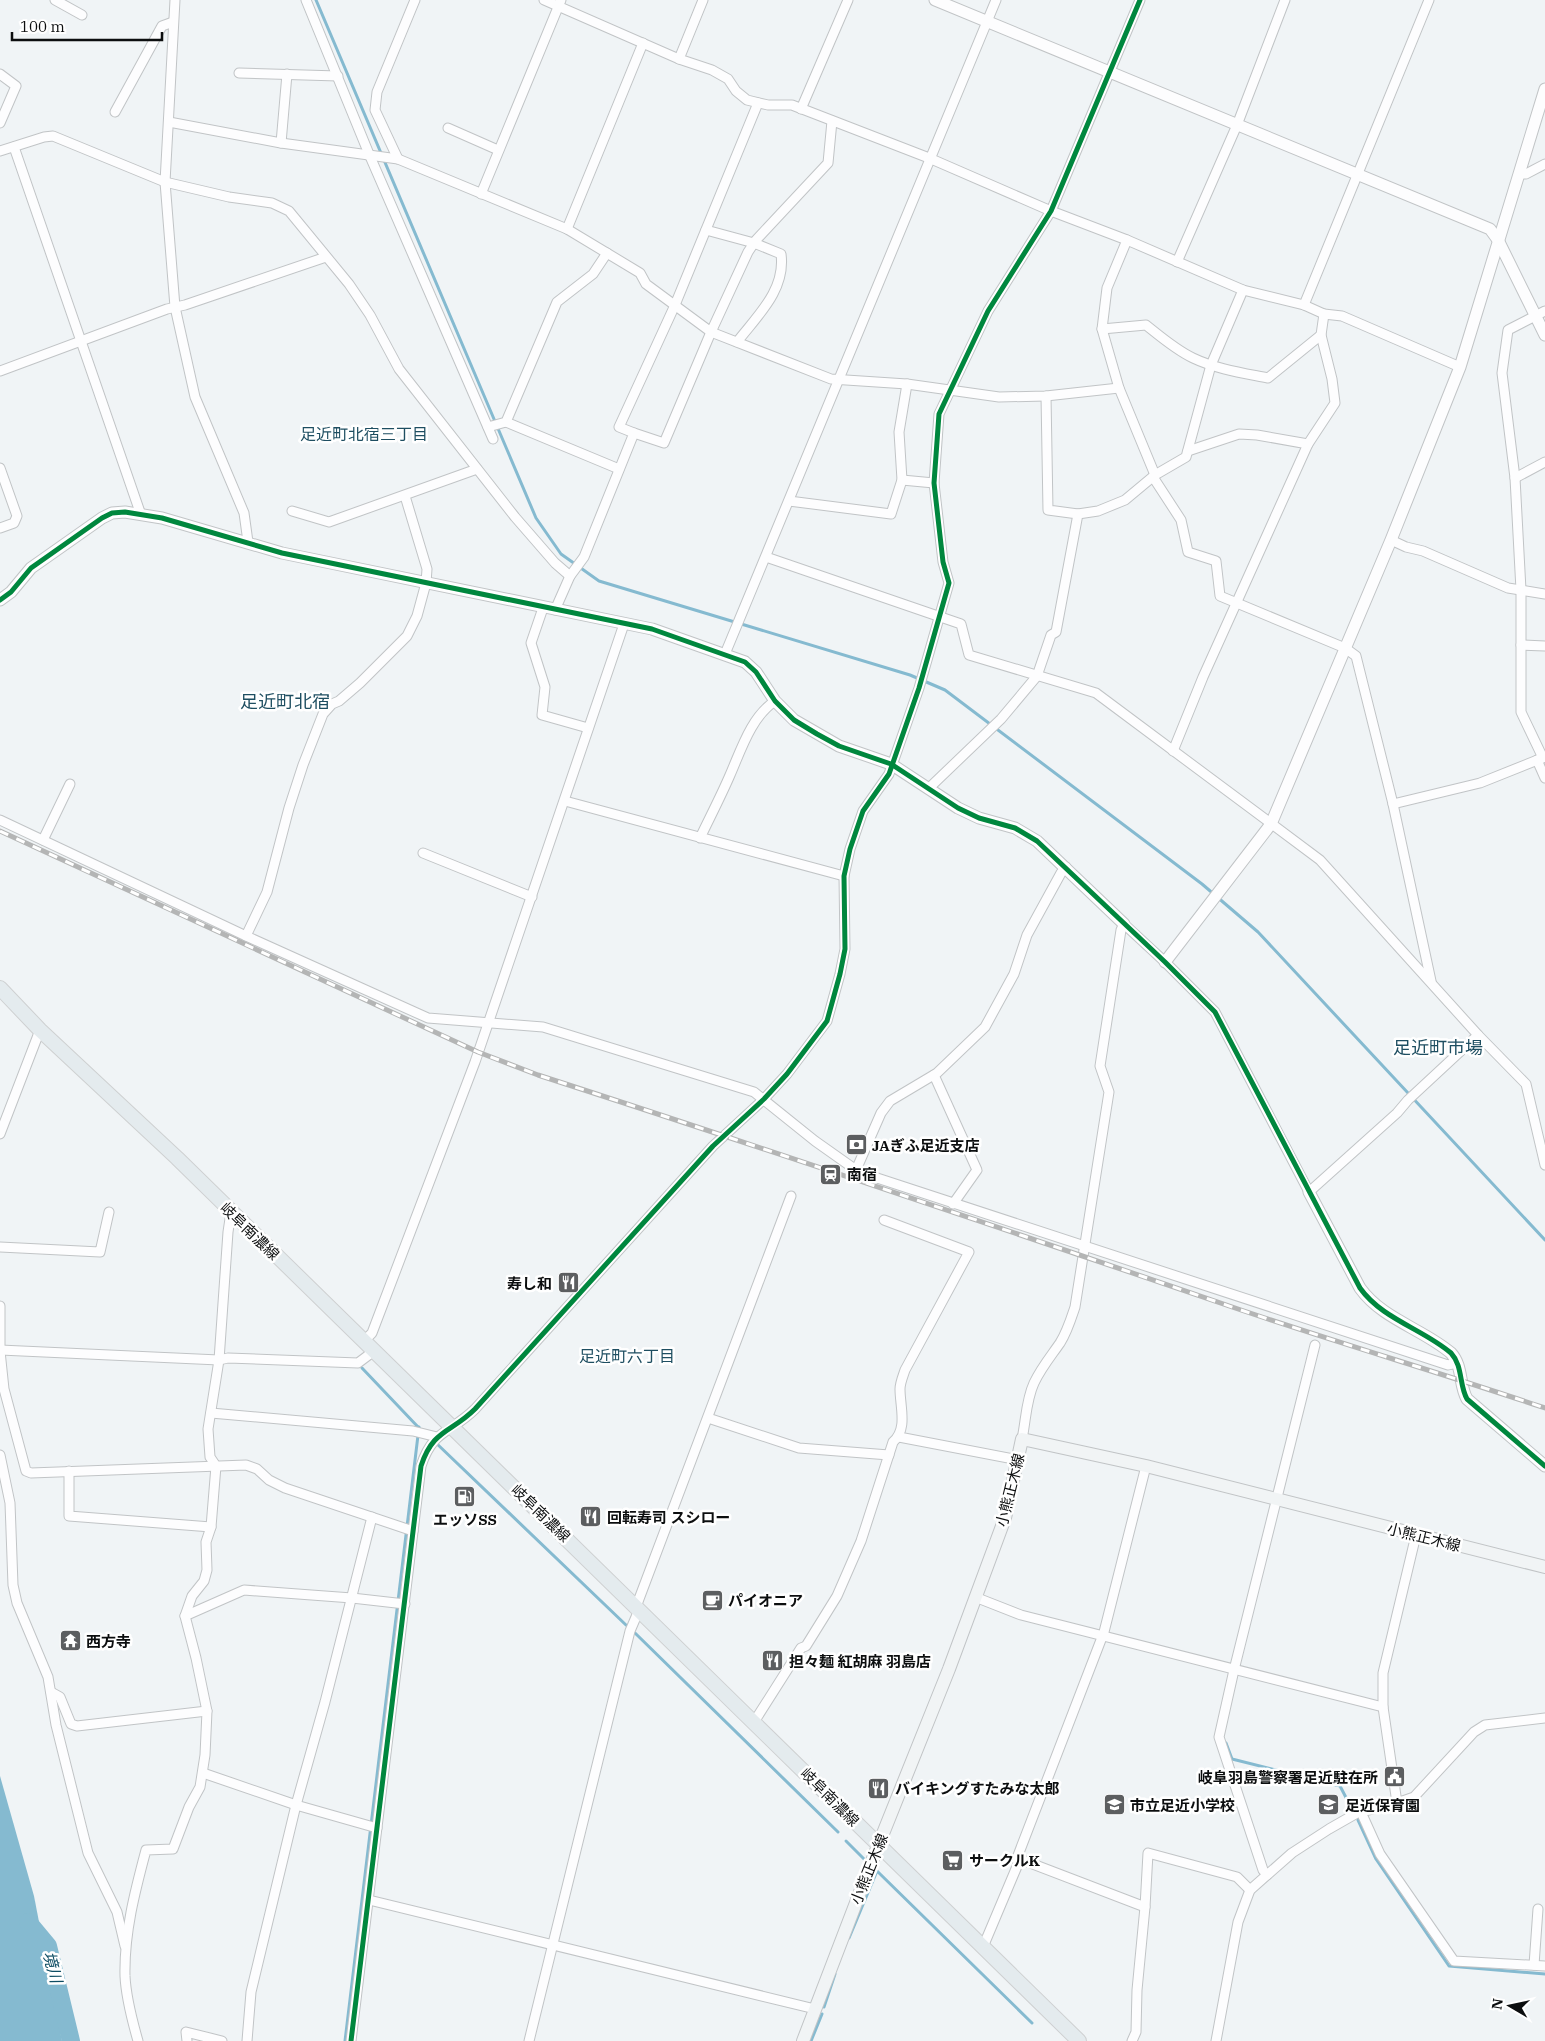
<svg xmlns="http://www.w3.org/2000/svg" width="1545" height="2041" viewBox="0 0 1545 2041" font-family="'IBM Plex Serif','Noto Sans JP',serif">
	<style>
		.water { fill: #85bad0 }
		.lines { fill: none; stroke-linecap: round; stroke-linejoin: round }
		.stream { stroke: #85bad0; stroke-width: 3 }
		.river { stroke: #85bad0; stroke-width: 18 }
		.minor-casing { stroke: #c1c4c6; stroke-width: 11 }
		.tertiary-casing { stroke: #c1c4c6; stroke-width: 13 }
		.secondary-casing { stroke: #c1c4c6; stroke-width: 14 }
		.primary-casing { stroke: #ced0d1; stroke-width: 16 }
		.minor { stroke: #fdfdfe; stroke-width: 9 }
		.tertiary { stroke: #fdfdfe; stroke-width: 11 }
		.secondary { stroke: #f1f4f5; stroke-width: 12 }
		.primary { stroke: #e4ebee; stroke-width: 14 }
		.rail-casing { stroke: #b4b5b5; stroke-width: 5 }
		.rail { stroke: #fff; stroke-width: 3; stroke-dasharray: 9; stroke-linecap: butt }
		.cycleway-casing { stroke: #fff; stroke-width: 8 }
		.cycleway { stroke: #00873e; stroke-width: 5 }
		.labels { text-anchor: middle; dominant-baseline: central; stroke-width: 5; stroke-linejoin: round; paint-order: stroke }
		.poi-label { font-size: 15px; font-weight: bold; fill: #0c0e0f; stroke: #fff; text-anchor: start }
		.street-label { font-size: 15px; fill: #0c0e0f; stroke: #fff }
		.neighbourhood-label { font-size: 16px; fill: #1e4e61; stroke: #fff }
		.water-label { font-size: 16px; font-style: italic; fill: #0e4d63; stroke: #fff }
		.quarter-label { font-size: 18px; fill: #1e4e61; stroke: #fff }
	</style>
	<rect width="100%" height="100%" fill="#f0f4f6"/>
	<path class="water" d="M0,1776L34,1896L62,2041H0Z"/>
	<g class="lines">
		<g class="stream">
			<path d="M316,0L536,518L561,554L599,581L910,675L945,690L1202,884L1258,932L1545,1240"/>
			<path d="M362,1368L419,1428"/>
			<path d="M435,1442L626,1625"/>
			<path d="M635,1633L838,1832"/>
			<path d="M1226,1743L1232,1759L1340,1786L1352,1809"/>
			<path d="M1358,1820L1376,1859L1449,1966L1545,1974"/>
			<path d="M846,1841L866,1861"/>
			<path d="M849,1938L877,1871L1032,2023"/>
			<path d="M824,2007L835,1974"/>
			<path d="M345,2041L419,1427"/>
			<path d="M811,2041L822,2014"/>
		</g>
		<path class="river" d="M28,1922L48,1946L71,2041"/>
		<defs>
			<g id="minor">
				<path d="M55,0L82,15"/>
				<path d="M175,0L165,182L175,307L195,397L244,513L248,542"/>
				<path d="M306,0L369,154L493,439"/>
				<path d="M544,0L679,59L712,70L728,79L736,91L747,100L768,105H792L929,158L1051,211L1127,240L1243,290L1304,305L1324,314L1321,335L1332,379L1335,403L1308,444L1203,677L1173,751"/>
				<path d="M679,59L703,0"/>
				<path d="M239,73L338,76"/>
				<path d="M0,74L16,86L0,123"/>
				<path d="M801,109L848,0"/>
				<path d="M115,112L162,26L173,22"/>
				<path d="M169,122L281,143L398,159L567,229L640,273L646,284L711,332L831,379L907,384L999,397L1046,396L1119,388"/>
				<path d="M448,128L498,150"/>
				<path d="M281,143L287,74"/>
				<path d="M14,147L141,515"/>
				<path d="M0,151L44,137L53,136L165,182L229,197L272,203L289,211L349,284L370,315L399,369L515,517L555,563L570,576"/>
				<path d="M398,159L375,110L377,92L415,0"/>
				<path d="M1519,174H1526L1545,164"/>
				<path d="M481,194L561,0"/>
				<path d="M567,229L643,43"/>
				<path d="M706,230L754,243L781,254C786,290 757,316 737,342"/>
				<path d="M1127,240L1107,288L1102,329L1119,388L1155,475"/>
				<path d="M1177,262L1237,125L1285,0"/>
				<path d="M1304,305L1429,0"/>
				<path d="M1324,314L1342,316L1460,367"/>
				<path d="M1102,329L1146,325C1161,337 1176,350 1193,358C1216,369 1243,373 1268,378L1321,335"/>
				<path d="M0,371L167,309L185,305L326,257"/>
				<path d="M506,422L619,469"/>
				<path d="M488,427L506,422L557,302L593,274L607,253"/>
				<path d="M634,433L664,443L711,332L748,252L756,240L828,163L832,121"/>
				<path d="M1188,451L1239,434L1257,435L1308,444"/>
				<path d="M0,468L17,516L14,523L0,528"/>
				<path d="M1153,477L1181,520L1188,552L1216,561L1220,596L1345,648L1356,656L1393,804L1431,981"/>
				<path d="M1515,478L1545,462"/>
				<path d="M902,480L934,483"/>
				<path d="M789,501L891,514L902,480L899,432L907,384"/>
				<path d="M292,511L329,522L477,469"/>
				<path d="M1078,514L1098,511L1125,500L1155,475L1186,457L1211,365L1243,290"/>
				<path d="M1391,540L1406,547L1423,551L1508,588L1545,594"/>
				<path d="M766,557L961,624L969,655L1096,693L1320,860L1478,1035L1526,1084L1545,1165"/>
				<path d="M543,608L531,643L545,687L542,715L588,728"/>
				<path d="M555,610L570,576L584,557L634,433L619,427L675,305L758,103"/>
				<path d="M1521,645L1545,646"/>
				<path d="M725,654L996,0"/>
				<path d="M1543,758L1521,712V590L1515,478L1502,373L1508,330L1545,311"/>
				<path d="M1537,760L1545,778"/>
				<path d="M928,789L1001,719L1037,676L1051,635L1056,632L1078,514L1048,510L1046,396"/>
				<path d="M565,801L844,876"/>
				<path d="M1393,804L1480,783L1545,757"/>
				<path d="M0,820L246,936L428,1018L543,1027L754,1092L815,1141L856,1170L871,1176L1448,1365L1457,1363"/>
				<path d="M700,838C710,817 721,796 730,775C741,750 751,717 775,701"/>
				<path d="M43,840L70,784"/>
				<path d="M423,853L532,897"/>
				<path d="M246,936L267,892L289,808L303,765L323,714L332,704L339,701L360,683L407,636L417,616L426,583L427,569L405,496"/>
				<path d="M934,1075L977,1170L953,1204"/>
				<path d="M0,1134L40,1030"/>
				<path d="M856,1170L881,1113L890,1101L937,1073L985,1027L1014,974L1027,935L1061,873L1066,867"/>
				<path d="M0,1247L100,1252L109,1212"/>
				<path d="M0,1306V1351L4,1389L26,1471L31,1473L246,1465L257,1469L269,1480L285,1488L413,1531"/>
				<path d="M364,1341L372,1333L475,1062L624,624"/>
				<path d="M0,1350L219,1360L228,1358L358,1363L374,1351"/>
				<path d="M211,1413L413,1431L437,1437"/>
				<path d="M708,1418L799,1448L889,1455"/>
				<path d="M899,1437L1019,1460"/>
				<path d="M1022,1439C1026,1420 1026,1400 1034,1383C1041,1368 1051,1356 1060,1343C1067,1332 1071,1319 1075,1307L1109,1092L1100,1066L1121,930L1124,924L1165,962L1215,1012L1309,1192L1397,1113L1408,1100L1478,1035"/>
				<path d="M0,1455L10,1503L13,1585L17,1603L48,1677L56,1725L88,1853L117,1912L125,1946"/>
				<path d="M69,1471V1516L211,1527"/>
				<path d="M975,1597L1021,1615L1383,1707"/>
				<path d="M636,1607L791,1196"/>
				<path d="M185,1616L244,1590L352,1598L405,1604"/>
				<path d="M51,1692L60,1697L71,1724L77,1726L207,1711"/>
				<path d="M754,1722L801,1648L806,1646L837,1596L861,1541L893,1442C908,1429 900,1407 900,1389C900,1383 903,1376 905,1370L969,1252L884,1220"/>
				<path d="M203,1773L296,1805L377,1828"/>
				<path d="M1397,1803L1383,1707V1673L1416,1535"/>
				<path d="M1361,1812L1380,1854L1454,1961L1545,1966"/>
				<path d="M1017,1858L1145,1907L1148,1853L1237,1877L1250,1890"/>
				<path d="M1267,1875L1263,1870L1219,1737L1234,1670L1315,1345"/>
				<path d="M369,1900L815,2009"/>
				<path d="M983,1947L1018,1864L1017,1858L1104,1632L1146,1466"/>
				<path d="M1534,1965L1538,1909"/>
				<path d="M138,2041C132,2020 126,1998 125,1976C124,1933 135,1891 146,1850L173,1849L189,1807L200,1787L205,1755L207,1711L196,1658L185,1616L192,1596L204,1581L207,1570L206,1542L211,1527L216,1466L210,1457L208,1429L219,1360L228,1232L231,1212"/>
				<path d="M187,2041L186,2032L222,2041"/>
				<path d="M247,2041L251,1992L296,1805L325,1702L372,1517"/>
				<path d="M351,2041L421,1466C433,1429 451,1433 475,1409L713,1146L764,1099L787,1074L827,1021L840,974L845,949L844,876L850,849L863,811L889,774L919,688L949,583L943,562L934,483L939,414L988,311L1051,211L1140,0"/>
				<path d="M529,2041L630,1631L639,1610"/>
				<path d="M1132,2041L1136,2032L1137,1990L1145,1907"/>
				<path d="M1216,2041L1238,1922L1250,1890L1292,1853L1329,1829L1357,1813L1397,1803L1414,1797L1474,1732L1485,1725L1545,1718"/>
			</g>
			<g id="tertiary">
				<path d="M935,0L1490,229L1498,240L1545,335"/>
				<path d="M0,600L11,592L31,568L102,518L112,513L125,512L162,518L282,553L652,629L745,662L756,672L775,701L794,720L839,746L891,764L958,808L979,818L1015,828L1037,841L1124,924"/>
				<path d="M1165,962L1271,824L1391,540L1460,367L1545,89"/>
				<path d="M1309,1192L1360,1288C1382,1319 1423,1329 1451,1353C1463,1366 1459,1385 1467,1399L1545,1466"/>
			</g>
			<path id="secondary" d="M803,2041L872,1861L949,1669L1005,1518L1022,1439L1146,1466L1545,1567"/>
			<path id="primary" d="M0,988L40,1030L177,1158L1079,2041"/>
		</defs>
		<use href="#minor" class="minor-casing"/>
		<use href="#tertiary" class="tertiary-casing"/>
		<use href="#secondary" class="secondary-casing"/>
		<use href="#primary" class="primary-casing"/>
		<use href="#minor" class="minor"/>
		<use href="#tertiary" class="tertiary"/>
		<use href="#secondary" class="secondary"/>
		<use href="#primary" class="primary"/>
		<defs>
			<path id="rail" d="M0,831L478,1052L538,1075C773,1151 1007,1230 1241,1310C1342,1344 1444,1374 1545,1408"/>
		</defs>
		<use href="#rail" class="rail-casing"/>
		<use href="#rail" class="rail"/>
		<defs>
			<g id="cycleway">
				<path d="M0,600L11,592L31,568L102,518L112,513L125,512L162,518L282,553L652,629L745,662L756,672L775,701L794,720L817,734L839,746L891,764L958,808L979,818L1015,828L1037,841L1165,962L1215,1012L1360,1288C1382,1319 1423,1329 1451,1353C1463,1366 1459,1385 1467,1399L1545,1466"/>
				<path d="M351,2041L421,1466C433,1429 451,1433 475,1409L713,1146L764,1099L787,1074L827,1021L840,974L845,949L844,876L850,849L863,811L889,774L919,688L949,583L943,562L934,483L939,414L988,311L1051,211L1140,0"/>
			</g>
		</defs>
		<use href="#cycleway" class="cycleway-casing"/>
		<use href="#cycleway" class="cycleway"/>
	</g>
	<defs>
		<symbol id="bank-square" viewBox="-11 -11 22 22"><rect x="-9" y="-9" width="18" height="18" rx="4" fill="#5c5e60" stroke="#fff"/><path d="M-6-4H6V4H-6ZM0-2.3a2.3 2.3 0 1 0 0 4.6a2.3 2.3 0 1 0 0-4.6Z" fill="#fff"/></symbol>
		<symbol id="station-square" viewBox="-11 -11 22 22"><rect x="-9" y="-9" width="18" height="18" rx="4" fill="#5c5e60" stroke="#fff"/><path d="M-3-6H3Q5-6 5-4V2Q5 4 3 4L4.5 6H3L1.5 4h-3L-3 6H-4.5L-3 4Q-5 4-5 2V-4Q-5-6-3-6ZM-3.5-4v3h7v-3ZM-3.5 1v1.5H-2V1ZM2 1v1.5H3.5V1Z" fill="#fff"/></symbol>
		<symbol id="restaurant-square" viewBox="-11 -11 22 22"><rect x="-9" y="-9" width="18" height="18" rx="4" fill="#5c5e60" stroke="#fff"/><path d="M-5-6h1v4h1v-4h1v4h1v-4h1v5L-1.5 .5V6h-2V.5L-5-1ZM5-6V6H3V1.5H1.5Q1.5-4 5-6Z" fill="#fff"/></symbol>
		<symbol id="fuel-square" viewBox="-11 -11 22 22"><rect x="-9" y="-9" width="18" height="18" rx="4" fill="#5c5e60" stroke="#fff"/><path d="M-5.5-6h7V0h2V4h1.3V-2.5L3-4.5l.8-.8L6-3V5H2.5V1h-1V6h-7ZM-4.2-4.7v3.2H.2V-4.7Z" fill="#fff"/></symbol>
		<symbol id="cafe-square" viewBox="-11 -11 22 22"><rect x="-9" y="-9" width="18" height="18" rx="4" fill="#5c5e60" stroke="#fff"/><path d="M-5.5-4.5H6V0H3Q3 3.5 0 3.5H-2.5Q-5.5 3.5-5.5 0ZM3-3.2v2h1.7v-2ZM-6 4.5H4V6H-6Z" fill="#fff"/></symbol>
		<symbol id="temple-square" viewBox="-11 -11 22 22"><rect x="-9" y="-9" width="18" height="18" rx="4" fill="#5c5e60" stroke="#fff"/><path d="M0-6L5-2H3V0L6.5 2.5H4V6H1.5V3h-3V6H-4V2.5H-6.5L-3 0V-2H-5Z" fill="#fff"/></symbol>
		<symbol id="civic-square" viewBox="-11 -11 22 22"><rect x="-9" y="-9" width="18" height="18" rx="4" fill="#5c5e60" stroke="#fff"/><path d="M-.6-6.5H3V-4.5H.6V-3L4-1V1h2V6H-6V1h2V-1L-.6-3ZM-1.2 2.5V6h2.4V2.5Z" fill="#fff"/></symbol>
		<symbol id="school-square" viewBox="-11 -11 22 22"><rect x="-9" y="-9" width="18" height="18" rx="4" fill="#5c5e60" stroke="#fff"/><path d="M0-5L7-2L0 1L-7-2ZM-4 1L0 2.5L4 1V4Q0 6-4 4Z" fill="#fff"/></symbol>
		<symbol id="supermarket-square" viewBox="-11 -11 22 22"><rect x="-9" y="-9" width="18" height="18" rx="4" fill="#5c5e60" stroke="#fff"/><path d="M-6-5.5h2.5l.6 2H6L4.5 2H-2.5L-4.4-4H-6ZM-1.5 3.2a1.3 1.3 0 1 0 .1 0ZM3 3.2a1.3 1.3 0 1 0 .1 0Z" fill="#fff"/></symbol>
	</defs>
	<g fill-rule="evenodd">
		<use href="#bank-square" x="844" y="1132" width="25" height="25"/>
		<use href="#station-square" x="818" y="1162" width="25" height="25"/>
		<use href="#restaurant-square" x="556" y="1270" width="25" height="25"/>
		<use href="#fuel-square" x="452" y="1484" width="25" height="25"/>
		<use href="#restaurant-square" x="578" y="1504" width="25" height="25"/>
		<use href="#cafe-square" x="700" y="1588" width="25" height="25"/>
		<use href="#temple-square" x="58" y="1628" width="25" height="25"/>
		<use href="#restaurant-square" x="760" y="1648" width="25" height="25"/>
		<use href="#civic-square" x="1382" y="1764" width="25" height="25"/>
		<use href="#restaurant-square" x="866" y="1776" width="25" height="25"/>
		<use href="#school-square" x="1102" y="1792" width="25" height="25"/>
		<use href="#school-square" x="1316" y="1792" width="25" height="25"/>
		<use href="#supermarket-square" x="940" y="1848" width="25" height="25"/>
	</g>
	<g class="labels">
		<g class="poi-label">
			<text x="872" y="1145">JAぎふ足近支店</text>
			<text x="847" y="1174">南宿</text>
			<text x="552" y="1283" text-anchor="end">寿し和</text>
			<text x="607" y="1517">回転寿司 スシロー</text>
			<text x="465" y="1519" text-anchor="middle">エッソSS</text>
			<text x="728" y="1600">パイオニア</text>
			<text x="86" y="1641">西方寺</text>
			<text x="789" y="1661">担々麺 紅胡麻 羽島店</text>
			<text x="1378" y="1777" text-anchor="end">岐阜羽島警察署足近駐在所</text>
			<text x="895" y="1788">バイキングすたみな太郎</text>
			<text x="1130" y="1805">市立足近小学校</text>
			<text x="1345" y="1805">足近保育園</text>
			<text x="969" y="1860">サークルK</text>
		</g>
		<g class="street-label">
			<text transform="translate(250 1231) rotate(44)">岐阜南濃線</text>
			<text transform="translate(1010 1490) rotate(-76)">小熊正木線</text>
			<text transform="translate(541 1513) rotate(44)">岐阜南濃線</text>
			<text transform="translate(1424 1537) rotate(14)">小熊正木線</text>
			<text transform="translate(830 1797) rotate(45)">岐阜南濃線</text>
			<text transform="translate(869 1869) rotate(-68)">小熊正木線</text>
		</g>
		<g class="neighbourhood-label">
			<text x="364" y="434">足近町北宿三丁目</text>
			<text x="627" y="1356">足近町六丁目</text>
		</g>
		<g class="water-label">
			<text transform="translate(53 1967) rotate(75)">境川</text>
		</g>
		<g class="quarter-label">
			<text x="285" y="701">足近町北宿</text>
			<text x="1438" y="1047">足近町市場</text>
		</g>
	</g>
	<g transform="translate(1510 2006) rotate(279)" stroke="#ffffff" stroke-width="4" paint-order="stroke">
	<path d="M0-4L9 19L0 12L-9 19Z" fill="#0c0e0f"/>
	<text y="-8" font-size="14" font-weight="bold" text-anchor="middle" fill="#0c0e0f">N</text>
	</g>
	<path d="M12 32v8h150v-8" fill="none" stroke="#0c0e0f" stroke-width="2.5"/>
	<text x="20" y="32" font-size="15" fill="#0c0e0f" stroke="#ffffff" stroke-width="4" paint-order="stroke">100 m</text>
</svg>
